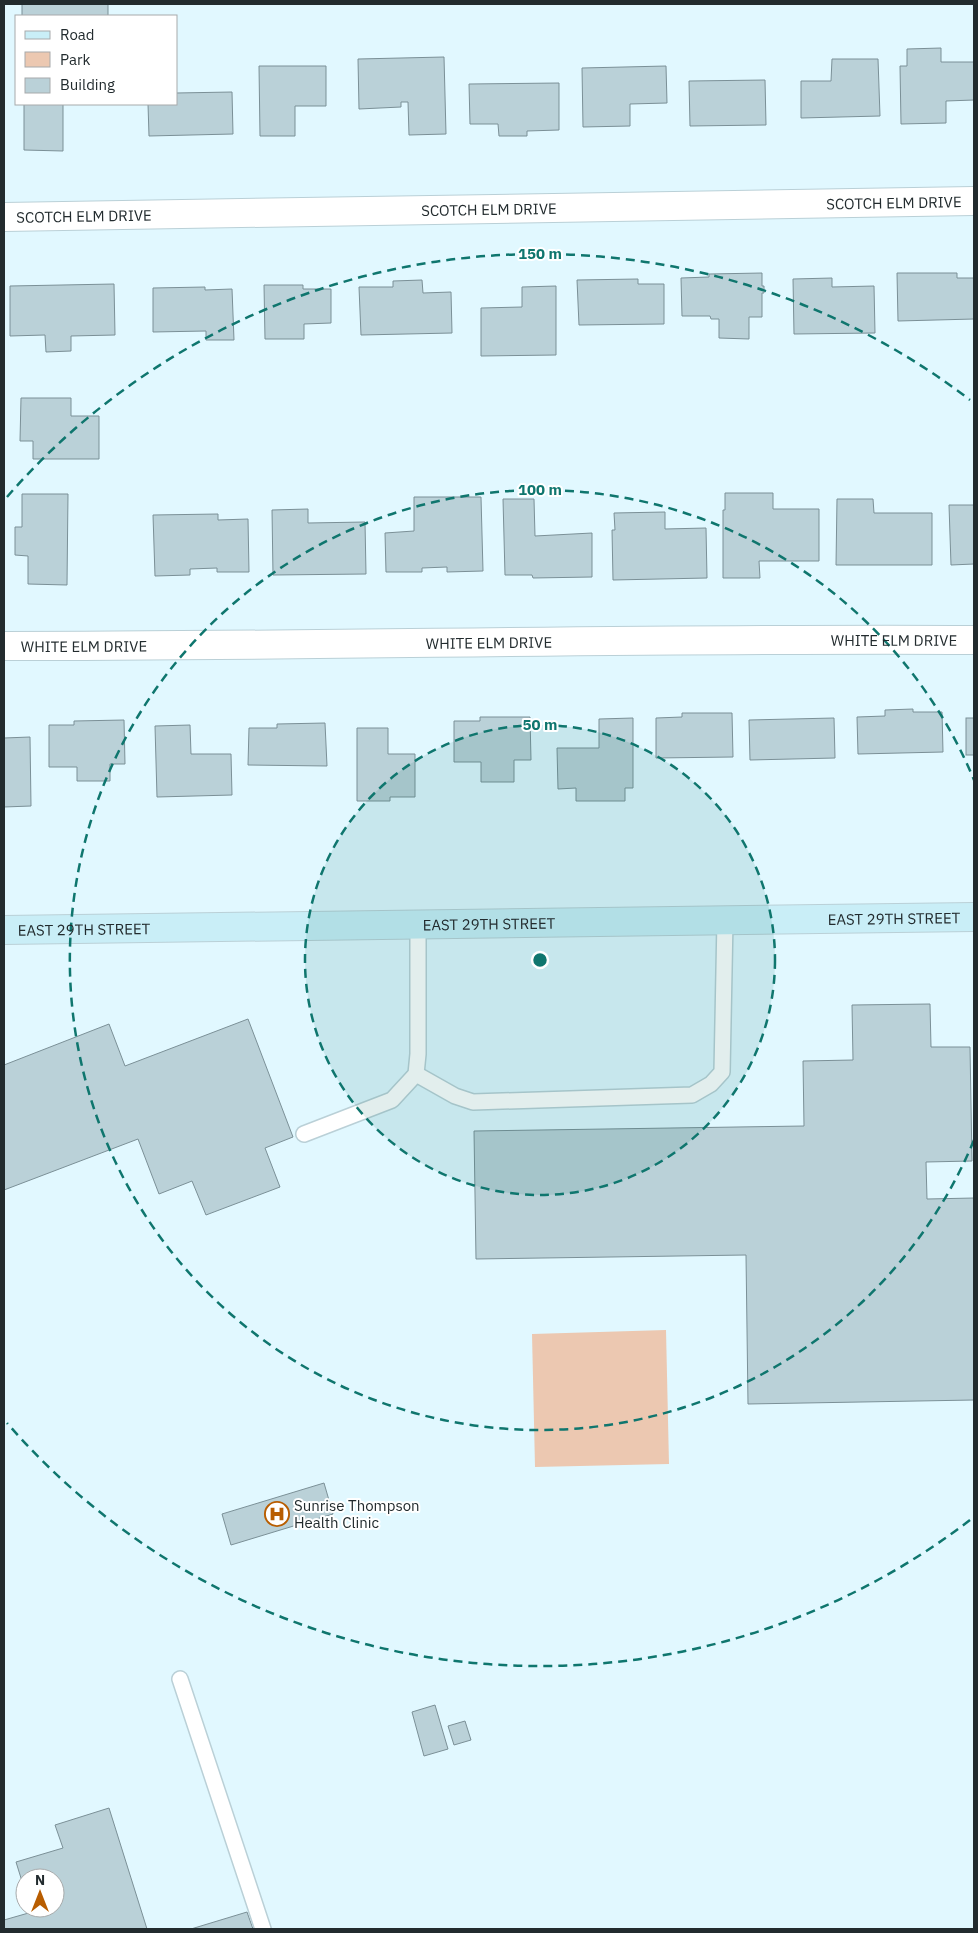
<svg xmlns="http://www.w3.org/2000/svg" width="978" height="1933" viewBox="0 0 978 1933" font-family="'IBM Plex Sans',sans-serif">
	<style>
		.green { fill: #ecc8b1 }
		.building { fill: #bad1d8; stroke: #7b9097 }
		.lines { fill: none; stroke-linecap: round; stroke-linejoin: round }
		.lane-casing { stroke: #bad0d7; stroke-width: 18 }
		.street-casing { stroke: #bad0d7; stroke-width: 30 }
		.secondary-casing { stroke: #bad0d7; stroke-width: 30 }
		.lane { stroke: #fff; stroke-width: 15 }
		.street { stroke: #fff; stroke-width: 28 }
		.secondary { stroke: #c9eef7; stroke-width: 28 }
		.ring { fill: none; stroke: #0f766e; stroke-width: 2.5; stroke-dasharray: 9 6 }
		.labels { text-anchor: middle; dominant-baseline: central; stroke-width: 4; stroke-linejoin: round; paint-order: stroke }
		.street-label { font-size: 15px; fill: #222b2e; stroke: #fff }
		.poi-label { font-size: 15px; fill: #222b2e; stroke: #fff; text-anchor: start }
		.centre { fill: #0f766e; stroke: #fff; stroke-width: 2.5 }
		.ring-label { font-size: 15px; text-anchor: middle; font-weight: bold; fill: #0f766e; stroke: #fff; stroke-width: 4; stroke-linejoin: round; paint-order: stroke }
	</style>
	<rect width="100%" height="100%" fill="#e1f8ff"/>
	<path class="green" d="M666,1330L669,1464L535,1467L532,1334Z"/>
	<g class="building">
		<rect x="22" y="4" width="86" height="12"/>
		<path d="M941,48V62H974V100L946,101V123L901,124L900,66H907V49Z"/>
		<path d="M444,57L446,134L409,135L408,102H401V107L359,109L358,59Z"/>
		<path d="M832,59H878L880,116L801,118V81H831Z"/>
		<path d="M259,66H326V106H295V136H260Z"/>
		<path d="M666,66L667,103L630,104V126L583,127L582,68Z"/>
		<path d="M765,80L766,125L690,126L689,81Z"/>
		<path d="M559,83V130L527,131V136H499L498,124H470L469,84Z"/>
		<path d="M232,92L233,134L149,136L148,104H176V93Z"/>
		<path d="M24,104H63V151L24,150Z"/>
		<path d="M762,273V286H764V293H762V317H749V339L719,338V319H711L710,316H682L681,278L709,277V274Z"/>
		<path d="M897,273H957V278H974V319L898,321Z"/>
		<path d="M832,278V287L874,286L875,333L794,334L793,279Z"/>
		<path d="M638,279V284H664V324L579,325L577,280Z"/>
		<path d="M422,280L423,293L451,292L452,333L361,335L359,287H393V281Z"/>
		<path d="M114,284L115,335L71,336V351L46,352L45,335L10,336V286Z"/>
		<path d="M264,285H303V289H331V323L304,324V339H265Z"/>
		<path d="M556,286V355L481,356V308L522,307V287Z"/>
		<path d="M205,287V290L232,289L234,340H206V331L153,332V288Z"/>
		<path d="M21,398H71V416H99V459H33V441H20Z"/>
		<path d="M725,493H773V509H819V561H759L760,578H723V510H725Z"/>
		<path d="M22,494H68L67,585L28,584V556L15,555V527H22Z"/>
		<path d="M414,497H481L483,571L447,572V567L422,568V572H386L385,533L414,531Z"/>
		<path d="M503,499H534L535,536L592,533V577L533,578L532,575H505Z"/>
		<path d="M837,499H873L874,513H932V565H836Z"/>
		<path d="M949,505H974V564L951,565Z"/>
		<path d="M308,509V523L365,522L366,574L273,575L272,510Z"/>
		<path d="M665,512V529L706,528L707,578L613,580L612,530H615L614,513Z"/>
		<path d="M218,514V520L248,519L249,572H217V568L190,569V575L155,576L153,515Z"/>
		<path d="M913,709V712H942L943,752L858,754L857,717L885,716V710Z"/>
		<path d="M682,713H732L733,757L656,758V718L682,717Z"/>
		<path d="M480,717H530L531,760H514V782H481V762H454V721H480Z"/>
		<path d="M633,718V788H625V801H576V788L558,789L557,748H599V719Z"/>
		<path d="M834,718L835,758L750,760L749,720Z"/>
		<rect x="966" y="718" width="8" height="37"/>
		<path d="M124,720L125,764H110V781H77V767H49V725H74V721Z"/>
		<path d="M325,723L327,766L248,765L249,728H277V724Z"/>
		<path d="M190,725L191,754H231L232,795L157,797L155,726Z"/>
		<path d="M357,728H388V754H415V797H390V801H357Z"/>
		<path d="M30,737L31,806L4,807V738Z"/>
		<path d="M930,1004L931,1047H970L972,1161L926,1162L927,1199L974,1198V1400L748,1404L746,1255L476,1259L474,1131L804,1126L803,1061L853,1060L852,1005Z"/>
		<path d="M248,1019L293,1137L265,1148L280,1187L206,1215L192,1181L159,1194L138,1139L4,1190V1065L109,1024L125,1066Z"/>
		<path d="M324,1483L333,1514L231,1545L222,1514Z"/>
		<path d="M435,1705L448,1749L424,1756L412,1712Z"/>
		<path d="M465,1721L471,1740L454,1745L448,1726Z"/>
		<path d="M109,1808L147,1929H4V1920L32,1912L30,1908H55V1878H25V1891L16,1862L63,1848L55,1825Z"/>
		<path d="M247,1912L253,1929H191Z"/>
	</g>
	<g class="lines">
		<defs>
			<g id="lane">
				<path d="M416,1074L455,1096L473,1102L692,1095L711,1084L722,1072L725,920"/>
				<path d="M304,1134L392,1100L416,1074L418,1054V925"/>
				<path d="M180,1679L263,1929"/>
			</g>
			<g id="street">
				<path id="s1" d="M4,217L974,201"/>
				<path id="s2" d="M4,646C327,646 651,638 974,640"/>
			</g>
			<g id="secondary">
				<path id="s3" d="M4,930L974,917"/>
			</g>
		</defs>
		<use href="#lane" class="lane-casing"/>
		<use href="#street" class="street-casing"/>
		<use href="#secondary" class="secondary-casing"/>
		<use href="#lane" class="lane"/>
		<use href="#street" class="street"/>
		<use href="#secondary" class="secondary"/>
	</g>
	<circle cx="540" cy="960" r="235" fill="#0f766e" fill-opacity=".12"/>
	<g class="ring">
		<circle cx="540" cy="960" r="235"/>
		<path d="M974 1140A470 470 0 1 1 974 780"/>
		<path d="M970 1520A706 706 0 0 1 7 1423M7 497A706 706 0 0 1 970 400"/>
	</g>
	<defs>
		<symbol id="hospital-ring" viewBox="-11 -11 22 22"><circle r="9.5" fill="#fff" stroke="#b85d00" stroke-width="1.5"/><path d="M-5-5h3v3.5h4V-5h3V5h-3V1.5h-4V5h-3Z" fill="#b85d00"/></symbol>
	</defs>
	<g fill-rule="evenodd">
		<use href="#hospital-ring" x="263" y="1500" width="28" height="28"/>
	</g>
	<g class="labels">
		<g class="street-label">
			<text stroke="none"><textPath href="#s1" startOffset="890">SCOTCH ELM DRIVE</textPath></text>
			<text stroke="none"><textPath href="#s1" startOffset="485">SCOTCH ELM DRIVE</textPath></text>
			<text stroke="none"><textPath href="#s1" startOffset="80">SCOTCH ELM DRIVE</textPath></text>
			<text stroke="none"><textPath href="#s2" startOffset="890">WHITE ELM DRIVE</textPath></text>
			<text stroke="none"><textPath href="#s2" startOffset="485">WHITE ELM DRIVE</textPath></text>
			<text stroke="none"><textPath href="#s2" startOffset="80">WHITE ELM DRIVE</textPath></text>
			<text stroke="none"><textPath href="#s3" startOffset="890">EAST 29TH STREET</textPath></text>
			<text stroke="none"><textPath href="#s3" startOffset="485">EAST 29TH STREET</textPath></text>
			<text stroke="none"><textPath href="#s3" startOffset="80">EAST 29TH STREET</textPath></text>
		</g>
		<g class="poi-label">
			<text x="294" y="1505">Sunrise Thompson<tspan x="294" dy="17">Health Clinic</tspan></text>
		</g>
	</g>
	<circle cx="540" cy="960" r="8" class="centre"/>
	<g class="ring-label">
		<text x="540" y="259">150 m</text>
		<text x="540" y="495">100 m</text>
		<text x="540" y="730">50 m</text>
	</g>
	<rect width="978" height="1933" fill="none" stroke="#222b2e" stroke-width="10"/>
	<rect x="15" y="15" width="162" height="90" fill="#ffffff" stroke="#a7aaab"/>
	<rect x="25" y="31" width="25" height="8" fill="#c9eef7" stroke="#a7aaab"/>
	<text x="60" y="40" font-size="15" fill="#222b2e">Road</text>
	<rect x="25" y="52" width="25" height="15" fill="#ecc8b1" stroke="#a7aaab"/>
	<text x="60" y="65" font-size="15" fill="#222b2e">Park</text>
	<rect x="25" y="78" width="25" height="15" fill="#bad1d8" stroke="#a7aaab"/>
	<text x="60" y="90" font-size="15" fill="#222b2e">Building</text>
	<g transform="translate(40 1893)"><circle r="24" fill="#ffffff" stroke="#a7aaab"/>
	<path d="M0-4L9 19L0 12L-9 19Z" fill="#b85d00"/>
	<text y="-8" font-size="14" font-weight="bold" text-anchor="middle" fill="#222b2e">N</text>
	</g>
</svg>
